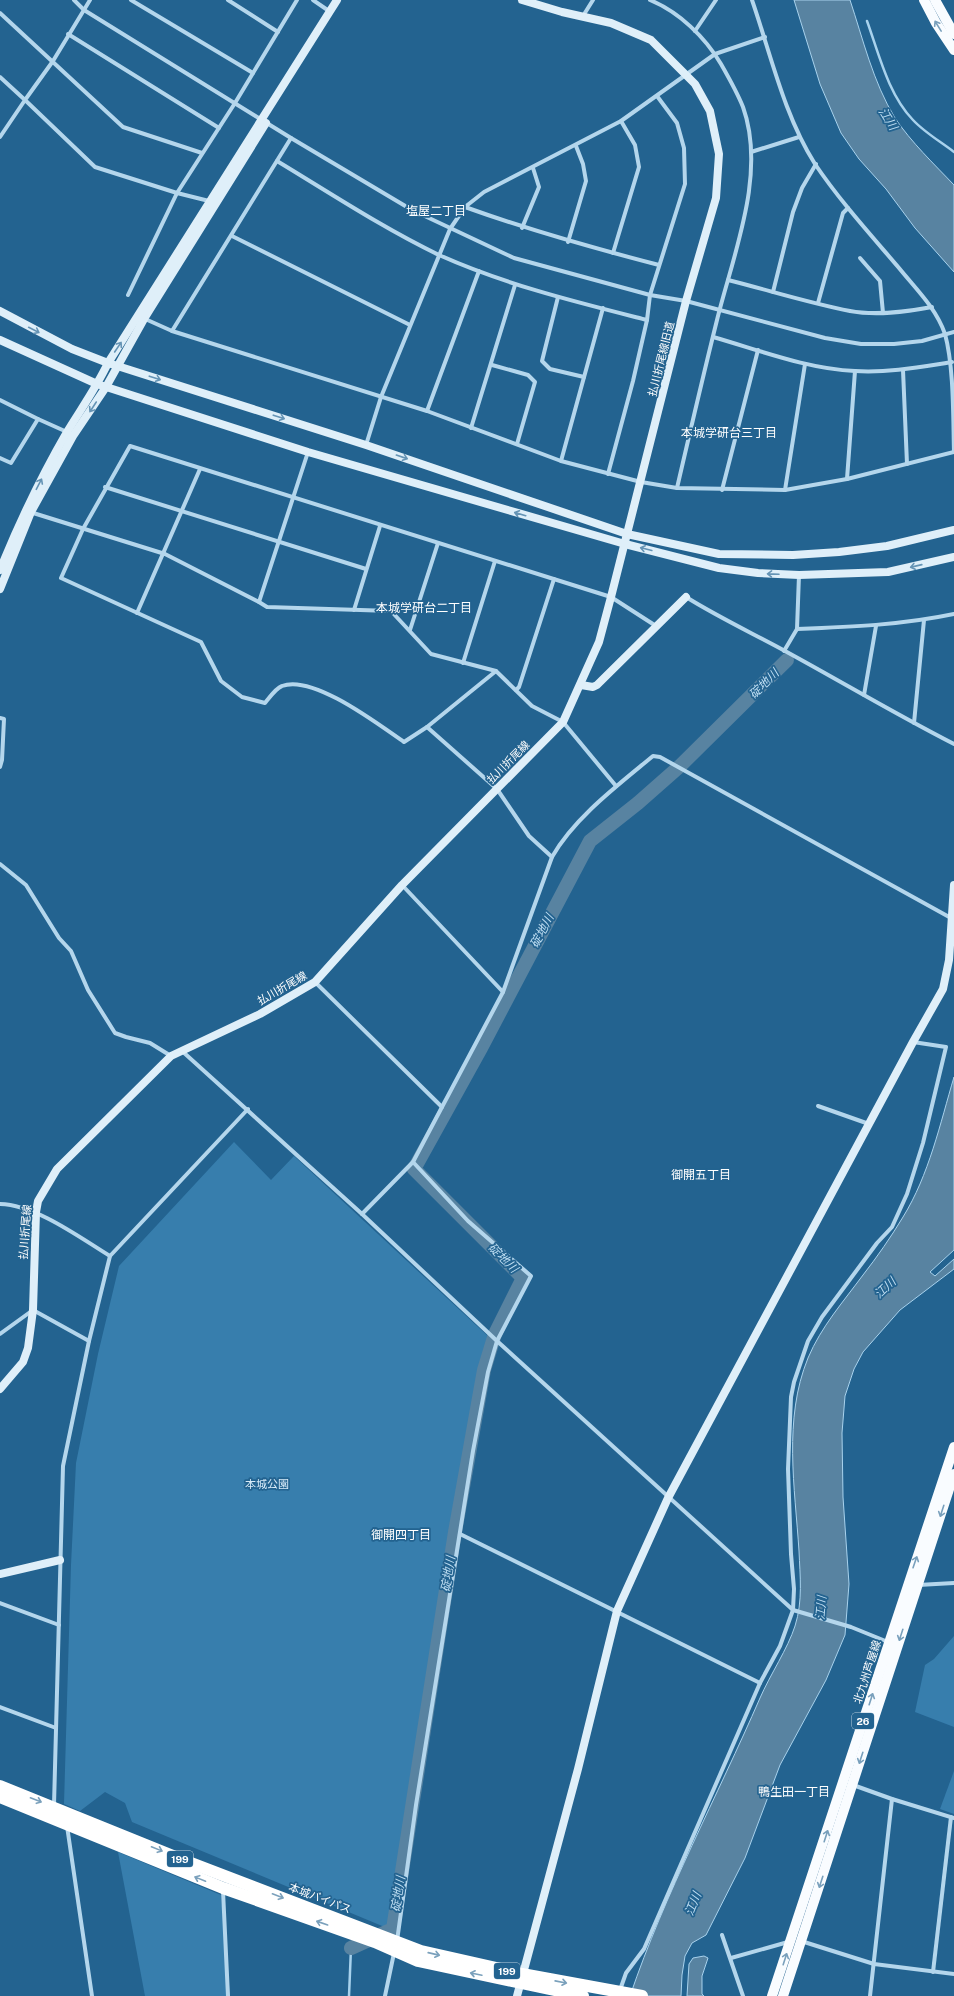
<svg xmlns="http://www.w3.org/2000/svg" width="954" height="1996" viewBox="0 0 954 1996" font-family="'Public Sans','Noto Sans JP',sans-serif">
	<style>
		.green { fill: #377ead }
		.water { fill: #5883a1; stroke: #a8d2ed }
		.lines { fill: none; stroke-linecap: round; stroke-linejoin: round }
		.stream { stroke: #a8d2ed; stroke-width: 2.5 }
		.river { stroke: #5883a1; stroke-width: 14 }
		.street { stroke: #b4d6ec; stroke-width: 4 }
		.secondary { stroke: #dfeff9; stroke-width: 8 }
		.primary { stroke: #f9fcff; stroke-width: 10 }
		.highway { stroke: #fff; stroke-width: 12 }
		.oneway { stroke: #79a0bc }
		.oneway2 { stroke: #6594b5 }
		.oneway3 { stroke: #7ba1bc }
		.labels { text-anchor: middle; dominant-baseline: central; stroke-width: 3.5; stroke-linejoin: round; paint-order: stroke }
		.shield { fill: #236390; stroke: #bdd0de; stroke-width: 1 }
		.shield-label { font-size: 10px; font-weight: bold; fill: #fff }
		.street-label { font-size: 11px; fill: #fff; stroke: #236390 }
		.park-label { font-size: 11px; fill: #d9ecf9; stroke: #236390 }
		.water-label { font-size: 12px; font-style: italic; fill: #c0dff3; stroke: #236390 }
		.neighbourhood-label { font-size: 12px; fill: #fff; stroke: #236390 }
	</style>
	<rect width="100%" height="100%" fill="#236390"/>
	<g class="green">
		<path d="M234,1142L271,1180L294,1156L491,1339L485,1355L452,1533L392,1925L387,1928L132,1822L125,1803L105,1792L80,1811L64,1804L71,1565L76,1463L98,1354L119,1266Z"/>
		<path d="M954,1636V1727L915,1712L925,1665L934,1659Z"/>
		<path d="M954,1771V1814L940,1809Z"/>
		<path d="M118,1852L221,1895L230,1996H145Z"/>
	</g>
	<g class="water">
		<path d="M794,0H850C863,39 873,82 895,118C911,142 934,164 954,185V272L915,228L886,189L859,159L841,133L820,84Z"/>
		<path d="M954,1077V1250L930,1272L935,1276L954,1259V1269L900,1310L863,1352L854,1369L845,1396L842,1433L843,1497L849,1584L845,1635L826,1680L780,1765L745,1858L706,1935L692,1943L685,1956L682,1975L681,1996H630C665,1893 717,1797 760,1698C770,1675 788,1648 795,1626C803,1601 800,1576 799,1551C795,1488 783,1419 808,1358C821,1327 843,1302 863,1275C877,1257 891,1237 903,1217C929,1175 940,1124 954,1077Z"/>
		<path d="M704,1956L708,1958L702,1976V1994L704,1996H687L689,1964L693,1958Z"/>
	</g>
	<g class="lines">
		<g class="stream">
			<path d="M867,21C879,54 888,94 913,120C924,132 941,142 954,152"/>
			<path d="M349,1996L351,1948"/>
		</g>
		<path class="river" d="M351,1948L393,1929L455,1532L484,1370L495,1334L523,1278L414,1169L481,1048L590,841L638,803L680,766L787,660"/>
		<g class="street">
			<path d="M74,0L84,10L291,138L412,210L514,258L650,295L686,301L825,338L861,344H894L922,341L954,332"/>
			<path d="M90,0L53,61L25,100L95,167L177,193L209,201"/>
			<path d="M131,0L253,73"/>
			<path d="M228,0L278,32"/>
			<path d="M313,0L329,11"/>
			<path d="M650,0C679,12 705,37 721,64C729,78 737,92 743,107C767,174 733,255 717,320C703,376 690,432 677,488"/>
			<path d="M752,0C771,55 784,115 815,164C840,201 870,234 899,268C916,289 936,308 945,334C954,367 953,417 954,452"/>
			<path d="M0,13L123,127L202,153"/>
			<path d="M583,16L593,0"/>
			<path d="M695,31L716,0"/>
			<path d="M68,34L219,128"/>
			<path d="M0,77L25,100L0,137"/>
			<path d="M751,152L799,137"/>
			<path d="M277,161C330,193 383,228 439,255C506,285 576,302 647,320"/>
			<path d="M465,207C529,230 593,248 659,265"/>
			<path d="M522,228L539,187L533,168"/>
			<path d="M232,236L410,325"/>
			<path d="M568,242L586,181L583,164L576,146"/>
			<path d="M613,253L639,167L635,145L621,121"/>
			<path d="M860,258L880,281L883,313"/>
			<path d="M728,280C768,290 809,303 850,311C876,316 905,312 932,307"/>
			<path d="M773,292L793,212L802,188L816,164"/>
			<path d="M128,295L177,193L235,103L297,0"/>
			<path d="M558,297L542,361L550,369L584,377"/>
			<path d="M818,303L843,213L848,208"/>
			<path d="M143,318L172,331L427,411L561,461L641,482L677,488L785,490L847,479L954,452"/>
			<path d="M172,331L291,138"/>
			<path d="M713,337C759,350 807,369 855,371C888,373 920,367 952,362"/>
			<path d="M492,365L528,375L535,382L517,444"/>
			<path d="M903,370L907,464"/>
			<path d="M0,400L38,419L11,463L0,458"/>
			<path d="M427,411L479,271"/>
			<path d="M38,419L67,432"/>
			<path d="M471,428L515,285"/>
			<path d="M366,445L381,397L450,229L465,207L484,192L621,121L715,54L765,37"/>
			<path d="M561,461L603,308"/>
			<path d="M608,474L633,381L647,320L650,295L685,184L684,148L677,123L657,96"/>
			<path d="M847,479L855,371"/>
			<path d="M105,487L366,569"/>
			<path d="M722,490L758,350"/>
			<path d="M785,490L805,364"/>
			<path d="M30,512L165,554L259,602L308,452"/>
			<path d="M799,575L797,629C850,627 902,625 954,614"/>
			<path d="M686,597C718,617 752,633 785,651C842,682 897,715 954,744"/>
			<path d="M259,602L267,607L391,611L431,654L496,671L532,706L563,722L616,786"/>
			<path d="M354,610L380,526"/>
			<path d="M137,613L200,469"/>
			<path d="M410,630L438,543"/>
			<path d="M784,651L797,629"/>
			<path d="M463,663L495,561"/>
			<path d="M496,671L427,727L404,742C379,725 313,674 282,686C276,688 269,698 265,703L242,697L221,681L201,642L61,578L83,529L130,446L611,597L656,626"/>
			<path d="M516,690L519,687L554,579"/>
			<path d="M864,695L876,626"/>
			<path d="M0,718L4,719L2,760L0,767"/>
			<path d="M914,723L924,620"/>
			<path d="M427,727L497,789L529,836L552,857"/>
			<path d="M0,864L26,885L59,938L71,951L88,990L115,1033L126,1037L150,1043L171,1056"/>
			<path d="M402,885L503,992"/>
			<path d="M315,982L442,1107"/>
			<path d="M182,1051L362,1214L497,1341L793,1610L851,1627L888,1642"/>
			<path d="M818,1106L869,1124"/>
			<path d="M0,1204C36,1205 79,1237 110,1256"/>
			<path d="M362,1214L413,1162L442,1107L503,992L552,857C574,818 618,785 653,756L660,757L951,918"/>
			<path d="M0,1334L33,1310L89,1341"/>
			<path d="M460,1534L760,1683"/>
			<path d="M918,1585L954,1583"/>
			<path d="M0,1603L59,1625"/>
			<path d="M0,1707L56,1728"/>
			<path d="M853,1785L892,1799L954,1818"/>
			<path d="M54,1805L63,1466L89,1341L110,1256L248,1109"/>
			<path d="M67,1826L92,1996"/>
			<path d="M223,1891L228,1996"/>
			<path d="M722,1935L743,1996"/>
			<path d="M397,1941L416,1805L473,1451L488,1372L497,1341L531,1276L468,1221L413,1162"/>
			<path d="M801,1941L874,1964L954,1974"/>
			<path d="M731,1958L788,1942"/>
			<path d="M933,1972L951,1817"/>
			<path d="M620,1990L626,1973L644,1949L760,1683L780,1646L793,1610L794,1589L791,1554L788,1469L791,1397L794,1382L808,1341L822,1317L877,1243L892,1227L907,1194L923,1143L946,1047L913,1042"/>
			<path d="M385,1996L394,1953"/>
			<path d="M870,1996L892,1799"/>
		</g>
		<g class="secondary">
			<path d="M0,311L72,349L108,363L366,445L627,534L719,554L793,555L839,552L887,546L954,530"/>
			<path d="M0,340L97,384L308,452L625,544L719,568L758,573L799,575L888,572L954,557"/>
			<path d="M0,570C19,523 41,477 67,432C81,409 96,388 108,363L337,0"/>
			<path d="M0,589L31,512L73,436L106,387L144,319L266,123"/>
			<path d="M581,685L593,687L597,685L686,597"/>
			<path d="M0,1389L23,1362L28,1348L33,1310L36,1212L38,1201L57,1169L171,1056L260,1014L315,982L402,885L563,722L599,642L611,597L686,301L716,198L719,154L710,111L695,84L651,40L611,23L562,12L522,0"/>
			<path d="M0,1574L60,1560"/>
			<path d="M517,1996L578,1769L617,1611L668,1498L913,1042L943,989L949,960L954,885"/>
		</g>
		<g class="primary">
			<path d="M924,0L936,23L954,50"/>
			<path d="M935,0L954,34"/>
			<path d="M772,1996L954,1447"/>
			<path d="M783,1996L954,1474"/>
		</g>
		<g class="highway">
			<path d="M0,1786L178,1858L421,1951L522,1974L642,1996"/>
			<path d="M0,1797L223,1888L375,1942L418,1961L583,1996"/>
		</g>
	</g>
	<defs><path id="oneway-shaft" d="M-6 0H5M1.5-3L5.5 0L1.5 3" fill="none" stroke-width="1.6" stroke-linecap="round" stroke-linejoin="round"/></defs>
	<g class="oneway">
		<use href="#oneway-shaft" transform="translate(938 26) rotate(-122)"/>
		<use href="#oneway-shaft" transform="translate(942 1511) rotate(108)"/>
		<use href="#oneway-shaft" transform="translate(915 1562) rotate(-71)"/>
		<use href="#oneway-shaft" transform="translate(901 1635) rotate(108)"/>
		<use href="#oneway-shaft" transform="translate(871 1699) rotate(-72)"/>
		<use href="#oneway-shaft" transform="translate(861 1758) rotate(108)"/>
		<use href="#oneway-shaft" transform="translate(826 1836) rotate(-72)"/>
		<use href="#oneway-shaft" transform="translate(821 1882) rotate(108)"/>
		<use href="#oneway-shaft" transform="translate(785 1959) rotate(-72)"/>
	</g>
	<g class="oneway2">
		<use href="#oneway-shaft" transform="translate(34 330) rotate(27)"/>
		<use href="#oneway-shaft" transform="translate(118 347) rotate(-56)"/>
		<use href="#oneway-shaft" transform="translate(155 378) rotate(18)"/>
		<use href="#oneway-shaft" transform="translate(93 407) rotate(123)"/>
		<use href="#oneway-shaft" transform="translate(279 417) rotate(18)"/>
		<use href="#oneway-shaft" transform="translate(402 457) rotate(19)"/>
		<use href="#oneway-shaft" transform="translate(39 484) rotate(-63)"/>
		<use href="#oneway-shaft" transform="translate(520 514) rotate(-164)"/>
		<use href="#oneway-shaft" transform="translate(646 549) rotate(-166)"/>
		<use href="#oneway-shaft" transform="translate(916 566) rotate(167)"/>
		<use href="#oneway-shaft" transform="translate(773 574) rotate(-178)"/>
	</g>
	<g class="oneway3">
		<use href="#oneway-shaft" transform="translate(36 1800) rotate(21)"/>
		<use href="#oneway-shaft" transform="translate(157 1849) rotate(22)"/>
		<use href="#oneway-shaft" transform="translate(200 1879) rotate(-158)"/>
		<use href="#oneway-shaft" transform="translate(278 1896) rotate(21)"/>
		<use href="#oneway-shaft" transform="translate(322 1923) rotate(-161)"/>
		<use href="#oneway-shaft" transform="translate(434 1954) rotate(13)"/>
		<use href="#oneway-shaft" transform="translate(476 1974) rotate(-168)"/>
		<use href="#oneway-shaft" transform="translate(561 1982) rotate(11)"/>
	</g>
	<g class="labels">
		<g class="shield">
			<rect x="852" y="1713" width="22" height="16" rx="3"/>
			<rect x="167" y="1851" width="26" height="16" rx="3"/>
			<rect x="494" y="1963" width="26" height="16" rx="3"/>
		</g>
		<g class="shield-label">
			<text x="863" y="1721">26</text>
			<text x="180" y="1859">199</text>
			<text x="507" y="1971">199</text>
		</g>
		<g class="street-label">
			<text transform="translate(661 359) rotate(-76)">払川折尾線旧道</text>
			<text transform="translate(508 762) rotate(-45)">払川折尾線</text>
			<text transform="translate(282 988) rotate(-30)">払川折尾線</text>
			<text transform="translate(25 1232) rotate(-86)">払川折尾線</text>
			<text transform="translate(867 1672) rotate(-72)">北九州芦屋線</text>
			<text transform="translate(320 1898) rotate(21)">本城バイパス</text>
		</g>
		<g class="park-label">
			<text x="267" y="1484">本城公園</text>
		</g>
		<g class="water-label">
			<text transform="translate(888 119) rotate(58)">江川</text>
			<text transform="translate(764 684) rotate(-45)">碇地川</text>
			<text transform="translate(542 931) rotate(-62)">碇地川</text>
			<text transform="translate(503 1258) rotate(45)">碇地川</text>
			<text transform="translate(885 1288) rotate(-43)">江川</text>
			<text transform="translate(448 1574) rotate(-81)">碇地川</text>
			<text transform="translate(821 1608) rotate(-85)">江川</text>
			<text transform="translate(398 1894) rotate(-81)">碇地川</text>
			<text transform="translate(693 1904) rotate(-68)">江川</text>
		</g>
		<g class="neighbourhood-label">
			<text x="436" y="211">塩屋二丁目</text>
			<text x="729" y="433">本城学研台三丁目</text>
			<text x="424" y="608">本城学研台二丁目</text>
			<text x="701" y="1175">御開五丁目</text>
			<text x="401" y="1535">御開四丁目</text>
			<text x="794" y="1792">鴨生田一丁目</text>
		</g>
	</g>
</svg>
